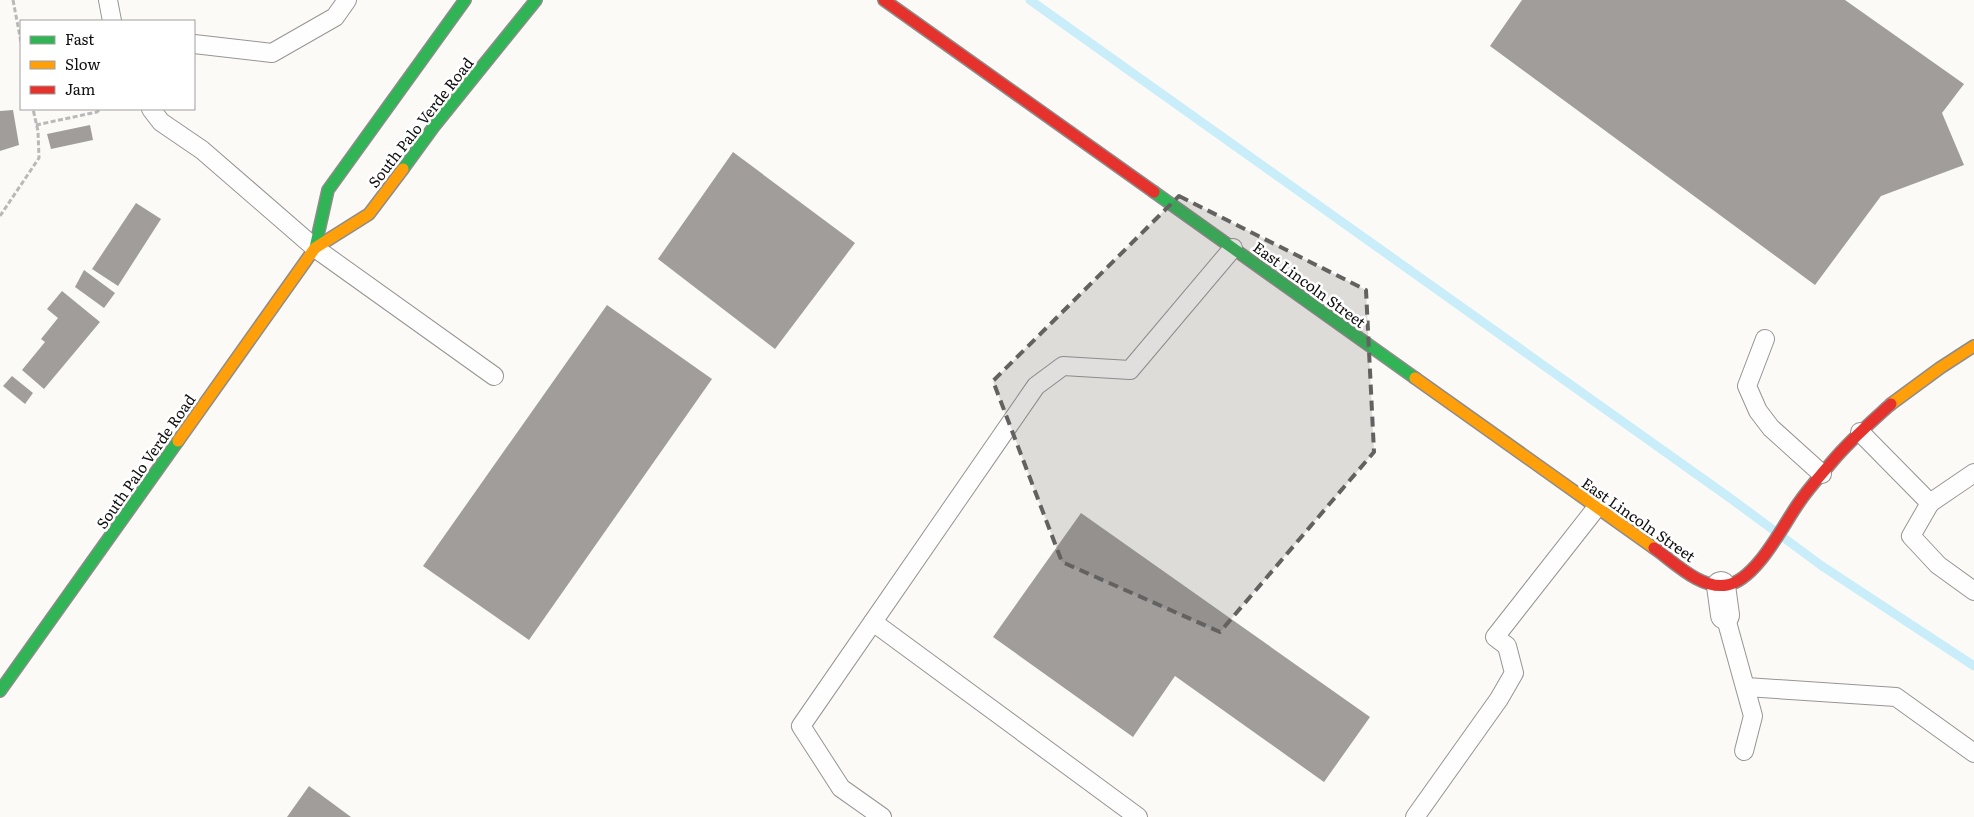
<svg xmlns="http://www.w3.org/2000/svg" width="1974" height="817" viewBox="0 0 1974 817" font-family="Literata,serif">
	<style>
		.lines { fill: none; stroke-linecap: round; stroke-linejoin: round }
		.stream { stroke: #c9eefa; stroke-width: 9 }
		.building { fill: #a09d9b }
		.lane-casing { stroke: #969594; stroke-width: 20 }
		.street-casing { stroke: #969594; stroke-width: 30 }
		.fast-casing { stroke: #8d8c8b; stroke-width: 14 }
		.slow-casing { stroke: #8d8c8b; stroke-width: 14 }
		.jam-casing { stroke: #8d8c8b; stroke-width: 14 }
		.path { stroke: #b9b9b8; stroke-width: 3; stroke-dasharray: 5 2.5; stroke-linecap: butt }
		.lane { stroke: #fffefe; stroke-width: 18 }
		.street { stroke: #fffefe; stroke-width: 28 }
		.fast { stroke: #30b455; stroke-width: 11 }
		.slow { stroke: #ff9f0a; stroke-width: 11 }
		.jam { stroke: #e5322d; stroke-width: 11 }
		.marked { fill: #636261; fill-opacity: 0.2; stroke: #636261; stroke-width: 4; stroke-dasharray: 10 6; stroke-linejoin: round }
		.labels { text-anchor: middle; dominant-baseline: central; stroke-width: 5; stroke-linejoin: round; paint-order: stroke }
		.street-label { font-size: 15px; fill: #101010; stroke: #fff }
	</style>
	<rect width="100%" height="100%" fill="#fcfaf7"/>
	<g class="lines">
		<path class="stream" d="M1030,0L1730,498L1822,566L1974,666"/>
	</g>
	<g class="building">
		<path d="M1522,0H1845L1964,84L1942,113L1964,165L1881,196L1815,285L1490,46Z"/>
		<path d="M13,110L19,145L0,151V111Z"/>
		<path d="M90,125L93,140L51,149L47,134Z"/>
		<path d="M733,152L855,243L775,349L658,259Z"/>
		<path d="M136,203L161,219L118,286L92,269Z"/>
		<path d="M84,270L115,293L104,308L75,287Z"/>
		<path d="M62,291L100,322L44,389L22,370L45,342L41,339L58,318L47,309Z"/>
		<path d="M607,305L712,379L529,640L423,566Z"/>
		<path d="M12,376L33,393L25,404L3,386Z"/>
		<path d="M1081,513L1370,717L1324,782L1175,676L1133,737L993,637Z"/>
		<path d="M309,786L351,817H287Z"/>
	</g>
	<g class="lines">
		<defs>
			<g id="lane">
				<path d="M108,0L112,21"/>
				<path d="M194,44L272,53L335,17L347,0"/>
				<path d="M151,109L161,122L202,150L315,248L494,376"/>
				<path d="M1765,339L1747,386L1758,411L1771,428L1822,474"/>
				<path d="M1860,432L1930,503L1911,536L1938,565L1974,591"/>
				<path d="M1930,503L1974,473"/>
				<path d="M1725,615L1753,716L1744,751"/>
				<path d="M873,622L1138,817"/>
				<path d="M1746,687L1896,697L1974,753"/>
				<path d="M882,817L841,788L801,726L1036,386L1063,366L1130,370L1233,248"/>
				<path d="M1415,817L1499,699L1514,673L1507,646L1495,637L1597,507"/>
			</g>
			<path id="street" d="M1721,586L1725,615"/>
			<g id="fast">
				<path d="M403,169L435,125L536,0"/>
				<path d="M1154,192L1415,378"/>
				<path d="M315,248L328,190L465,0"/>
				<path d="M0,691L178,441"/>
			</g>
			<g id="slow">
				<path d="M1415,378L1654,548"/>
				<path d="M1891,404L1940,368L1974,346"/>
				<path d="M178,441L315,248L369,214L403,169"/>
			</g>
			<g id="jam">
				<path d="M884,0L1154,192"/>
				<path d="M1654,548C1674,562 1701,590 1727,585C1756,580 1782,527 1798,504C1808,489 1820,476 1831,463C1849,441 1870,423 1891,404"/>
			</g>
		</defs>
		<use href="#lane" class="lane-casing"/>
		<use href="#street" class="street-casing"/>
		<use href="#fast" class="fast-casing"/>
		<use href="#slow" class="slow-casing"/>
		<use href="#jam" class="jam-casing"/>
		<g class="path">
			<path d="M13,0L21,42"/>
			<path d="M36,125L97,112L100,109"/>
			<path d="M0,216L39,158L38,131L33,109"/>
		</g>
		<use href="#lane" class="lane"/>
		<use href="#street" class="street"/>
		<use href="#fast" class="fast"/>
		<use href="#slow" class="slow"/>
		<use href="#jam" class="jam"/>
	</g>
	<path class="marked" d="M1179,196L1366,290L1374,452L1220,632L1062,562L993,381Z"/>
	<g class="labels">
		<g class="street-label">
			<text transform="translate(420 122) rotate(-52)">South Palo Verde Road</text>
			<text transform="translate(1310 284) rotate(36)">East Lincoln Street</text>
			<text transform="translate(145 461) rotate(-55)">South Palo Verde Road</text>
			<text transform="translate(1639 519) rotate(35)">East Lincoln Street</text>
		</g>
	</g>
	<rect x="20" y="20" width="175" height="90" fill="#ffffff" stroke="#9f9f9f"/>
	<rect x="30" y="36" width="25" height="8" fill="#30b455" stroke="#9f9f9f"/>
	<text x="65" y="45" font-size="15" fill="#101010">Fast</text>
	<rect x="30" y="61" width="25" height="8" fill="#ff9f0a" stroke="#9f9f9f"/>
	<text x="65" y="70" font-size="15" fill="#101010">Slow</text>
	<rect x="30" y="86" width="25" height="8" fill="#e5322d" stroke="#9f9f9f"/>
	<text x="65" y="95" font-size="15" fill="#101010">Jam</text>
</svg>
